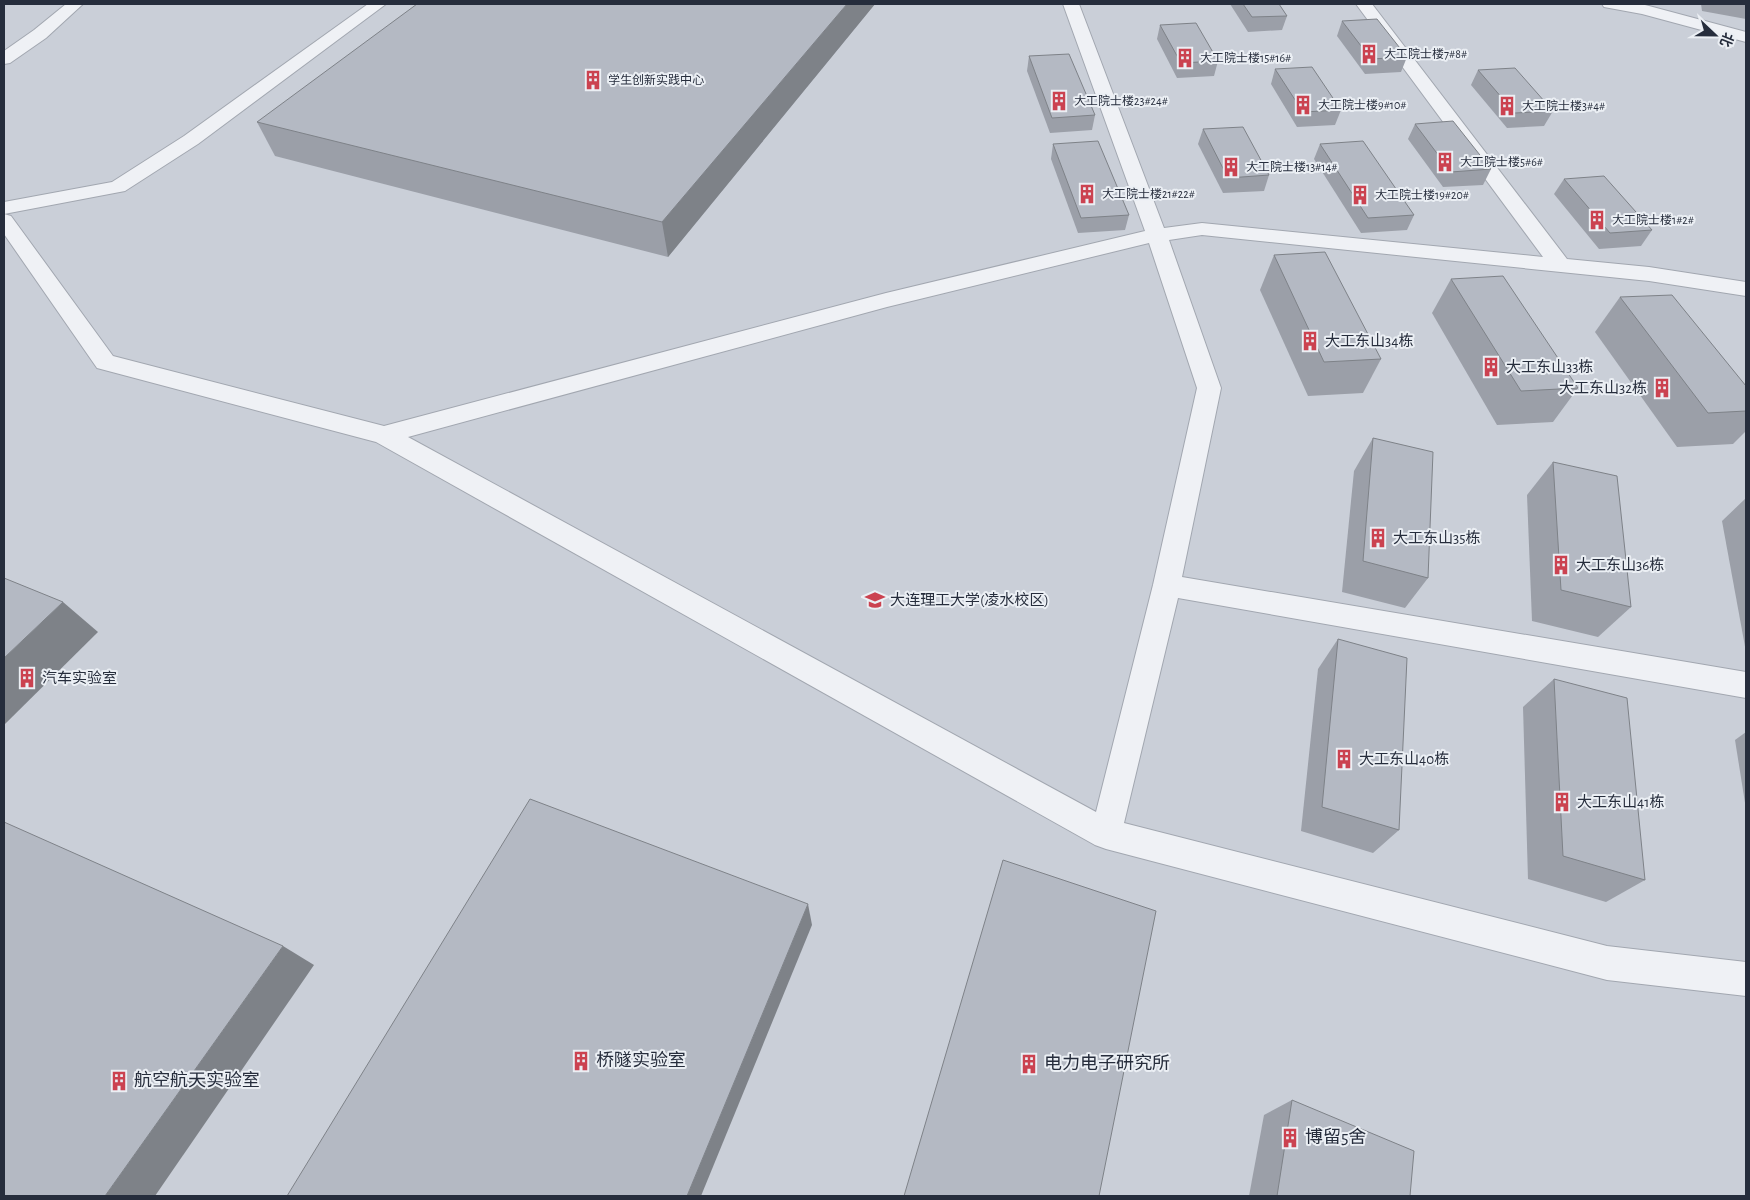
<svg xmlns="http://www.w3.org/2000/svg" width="1750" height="1200" viewBox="0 0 1750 1200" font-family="'Alegreya Sans','Noto Sans SC',sans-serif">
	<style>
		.built { fill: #cacfd8 }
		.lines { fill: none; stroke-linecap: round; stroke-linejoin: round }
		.minor-casing { stroke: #a2a7b0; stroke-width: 2 }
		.minor { fill: #eff1f5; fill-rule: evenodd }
		.wall { fill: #9b9fa8 }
		.shaded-wall { fill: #7e8288 }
		.building { fill: #b4b9c3; stroke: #7e8288 }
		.labels { text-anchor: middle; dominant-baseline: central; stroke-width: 4; stroke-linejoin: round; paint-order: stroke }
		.far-poi-label { font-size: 12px; fill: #262d3c; stroke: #ebeff4; text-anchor: start }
		.poi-label { font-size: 15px; fill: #262d3c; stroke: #ebeff4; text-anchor: start }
		.near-poi-label { font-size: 18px; fill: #262d3c; stroke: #ebeff4; text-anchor: start }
	</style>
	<rect width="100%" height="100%" fill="#dce0e6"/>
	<rect class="built" x="4" y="4" width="1742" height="1192"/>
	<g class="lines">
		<defs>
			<g id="minor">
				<path d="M66,4H83L46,38L10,63L4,64V51L34,30Z"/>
				<path d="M368,4H386L198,144L125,191L4,214L11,216L113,356L384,426L886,293L1145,231L1063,4H1079L1164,228L1202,223L1543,257L1356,4H1372L1567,259L1649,267L1746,282V296L1649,281L1202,235L1169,240L1221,388L1182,577L1746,672V698L1178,598L1124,823L1607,946L1746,962V996L1607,980L1106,849L1095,845L376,442L97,368L4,234V202L112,182L184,136ZM1149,243L1197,388L1153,585L1096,812L408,437L887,307Z"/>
				<path d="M1602,4H1641L1649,6L1746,32V42L1642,14L1604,7Z"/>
			</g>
		</defs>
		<use href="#minor" class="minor-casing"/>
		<use href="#minor" class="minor"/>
	</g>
	<g class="wall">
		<path d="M875,4L668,257L275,156L257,122Z"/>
		<path d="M1230,4H1279L1287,16L1282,30L1248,32Z"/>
		<path d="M1701,4H1746V19L1702,11Z"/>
		<path d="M1342,21L1407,57L1401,72L1365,74L1337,36Z"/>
		<path d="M1160,25L1218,61L1214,76L1177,78L1157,39Z"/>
		<path d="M1029,56L1095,115L1092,130L1050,133L1027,71Z"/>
		<path d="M1275,69L1341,110L1335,125L1297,127L1271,84Z"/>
		<path d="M1478,70L1553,111L1544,126L1507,128L1471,85Z"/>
		<path d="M1415,124L1491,169L1483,185L1443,187L1408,139Z"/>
		<path d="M1203,129L1269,175L1264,191L1223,193L1198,144Z"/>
		<path d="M1053,144L1129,215L1125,230L1078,233L1051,159Z"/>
		<path d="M1320,144L1414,215L1407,230L1361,233L1314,159Z"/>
		<path d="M1564,179L1652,230L1641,246L1599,249L1554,194Z"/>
		<path d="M1274,255L1381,359L1363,393L1308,396L1260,290Z"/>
		<path d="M1451,279L1578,388L1553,422L1497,425L1432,313Z"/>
		<path d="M1620,297L1746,386V431L1733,444L1677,447L1595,332Z"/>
		<path d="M1373,438L1428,578L1405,608L1342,592L1354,471Z"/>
		<path d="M1553,462L1631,607L1598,637L1532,621L1527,495Z"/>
		<path d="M1746,498V652L1722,521Z"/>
		<path d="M1338,639L1399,830L1373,853L1301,831L1318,669Z"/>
		<path d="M1554,679L1645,880L1606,902L1528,879L1523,707Z"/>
		<path d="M1746,732V809L1735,740Z"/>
		<path d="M1292,1100L1410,1196H1249L1264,1115Z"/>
	</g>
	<g class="shaded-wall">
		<path d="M847,4H875L668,257L662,222Z"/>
		<path d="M63,602L98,632L4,725V658Z"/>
		<path d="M808,904L812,925L701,1196H687Z"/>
		<path d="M283,946L314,965L155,1196H105Z"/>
	</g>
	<g class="building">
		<path d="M417,4H847L662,222L257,122Z"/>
		<path d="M1243,4H1279L1287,16L1252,17Z"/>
		<path d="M1377,19L1407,57L1371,59L1342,21Z"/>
		<path d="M1196,23L1218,61L1181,63L1160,25Z"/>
		<path d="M1069,54L1095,115L1052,118L1029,56Z"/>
		<path d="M1312,67L1341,110L1303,112L1275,69Z"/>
		<path d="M1515,68L1553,111L1515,113L1478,70Z"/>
		<path d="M1453,121L1491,169L1451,172L1415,124Z"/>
		<path d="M1243,127L1269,175L1228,178L1203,129Z"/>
		<path d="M1098,141L1129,215L1081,218L1053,144Z"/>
		<path d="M1363,141L1414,215L1368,218L1320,144Z"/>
		<path d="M1604,176L1652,230L1610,233L1564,179Z"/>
		<path d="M1325,252L1381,359L1324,362L1274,255Z"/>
		<path d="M1503,276L1578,388L1521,391L1451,279Z"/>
		<path d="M1672,295L1746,386V411L1708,413L1620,297Z"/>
		<path d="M1373,438L1433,452L1428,578L1363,561Z"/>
		<path d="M1553,462L1617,476L1631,607L1561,590Z"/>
		<path d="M4,578L63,602L4,658Z"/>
		<path d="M1338,639L1407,658L1399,830L1322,807Z"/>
		<path d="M1554,679L1627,698L1645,880L1563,856Z"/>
		<path d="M530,799L808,904L687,1196H287Z"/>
		<path d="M4,822L283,946L105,1196H4Z"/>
		<path d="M1003,860L1156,911L1099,1196H904Z"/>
		<path d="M1292,1100L1414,1151L1410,1196H1277Z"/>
	</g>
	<defs>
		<symbol id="building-bare" viewBox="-9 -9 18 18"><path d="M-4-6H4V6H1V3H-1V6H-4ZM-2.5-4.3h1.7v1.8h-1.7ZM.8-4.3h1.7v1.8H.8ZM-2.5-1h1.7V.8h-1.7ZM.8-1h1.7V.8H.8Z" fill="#cb4250" stroke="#ebeff4" stroke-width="2.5" paint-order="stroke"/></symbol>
		<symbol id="university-bare" viewBox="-9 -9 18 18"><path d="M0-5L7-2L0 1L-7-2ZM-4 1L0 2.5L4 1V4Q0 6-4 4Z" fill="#cb4250" stroke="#ebeff4" stroke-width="2.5" paint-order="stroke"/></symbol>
	</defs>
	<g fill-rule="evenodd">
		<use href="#building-bare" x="1355" y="40" width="28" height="28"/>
		<use href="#building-bare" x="1171" y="44" width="28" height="28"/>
		<use href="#building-bare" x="579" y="66" width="28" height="28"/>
		<use href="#building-bare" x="1045" y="87" width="28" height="28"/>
		<use href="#building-bare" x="1289" y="91" width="28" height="28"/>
		<use href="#building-bare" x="1493" y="92" width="28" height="28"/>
		<use href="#building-bare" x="1431" y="148" width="28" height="28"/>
		<use href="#building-bare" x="1217" y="153" width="28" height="28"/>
		<use href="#building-bare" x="1073" y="180" width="28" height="28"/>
		<use href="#building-bare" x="1346" y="181" width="28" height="28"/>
		<use href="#building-bare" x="1583" y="206" width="28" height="28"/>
		<use href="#building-bare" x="1296" y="327" width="28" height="28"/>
		<use href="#building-bare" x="1477" y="353" width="28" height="28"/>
		<use href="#building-bare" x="1648" y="374" width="28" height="28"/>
		<use href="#building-bare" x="1364" y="524" width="28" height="28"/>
		<use href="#building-bare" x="1547" y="551" width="28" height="28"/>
		<use href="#university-bare" x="861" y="586" width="28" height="28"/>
		<use href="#building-bare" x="13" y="664" width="28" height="28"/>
		<use href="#building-bare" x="1330" y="745" width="28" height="28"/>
		<use href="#building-bare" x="1548" y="788" width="28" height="28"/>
		<use href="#building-bare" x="567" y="1047" width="28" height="28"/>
		<use href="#building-bare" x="1015" y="1050" width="28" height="28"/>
		<use href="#building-bare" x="105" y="1067" width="28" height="28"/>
		<use href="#building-bare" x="1276" y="1124" width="28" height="28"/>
	</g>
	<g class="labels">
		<g class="far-poi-label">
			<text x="1384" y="54">大工院士楼7#8#</text>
			<text x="1200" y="58">大工院士楼15#16#</text>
			<text x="608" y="80">学生创新实践中心</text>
			<text x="1074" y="101">大工院士楼23#24#</text>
			<text x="1318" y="105">大工院士楼9#10#</text>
			<text x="1522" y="106">大工院士楼3#4#</text>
			<text x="1460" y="162">大工院士楼5#6#</text>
			<text x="1246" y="167">大工院士楼13#14#</text>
			<text x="1102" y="194">大工院士楼21#22#</text>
			<text x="1375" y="195">大工院士楼19#20#</text>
			<text x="1612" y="220">大工院士楼1#2#</text>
		</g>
		<g class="poi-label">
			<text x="1325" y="341">大工东山34栋</text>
			<text x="1506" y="367">大工东山33栋</text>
			<text x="1647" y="388" text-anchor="end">大工东山32栋</text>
			<text x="1393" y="538">大工东山35栋</text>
			<text x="1576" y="565">大工东山36栋</text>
			<text x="890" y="600">大连理工大学(凌水校区)</text>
			<text x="42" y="678">汽车实验室</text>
			<text x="1359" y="759">大工东山40栋</text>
			<text x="1577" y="802">大工东山41栋</text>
		</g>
		<g class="near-poi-label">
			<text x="596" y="1061">桥隧实验室</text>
			<text x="1044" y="1064">电力电子研究所</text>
			<text x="134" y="1081">航空航天实验室</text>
			<text x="1305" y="1138">博留5舍</text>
		</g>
	</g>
	<rect width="1750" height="1200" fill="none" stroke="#262d3c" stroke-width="10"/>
	<g transform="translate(1715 35) rotate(112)" stroke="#ebeff4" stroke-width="4" paint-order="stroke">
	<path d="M0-4L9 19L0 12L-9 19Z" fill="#262d3c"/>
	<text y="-8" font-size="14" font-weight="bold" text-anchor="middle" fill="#262d3c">北</text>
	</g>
</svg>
